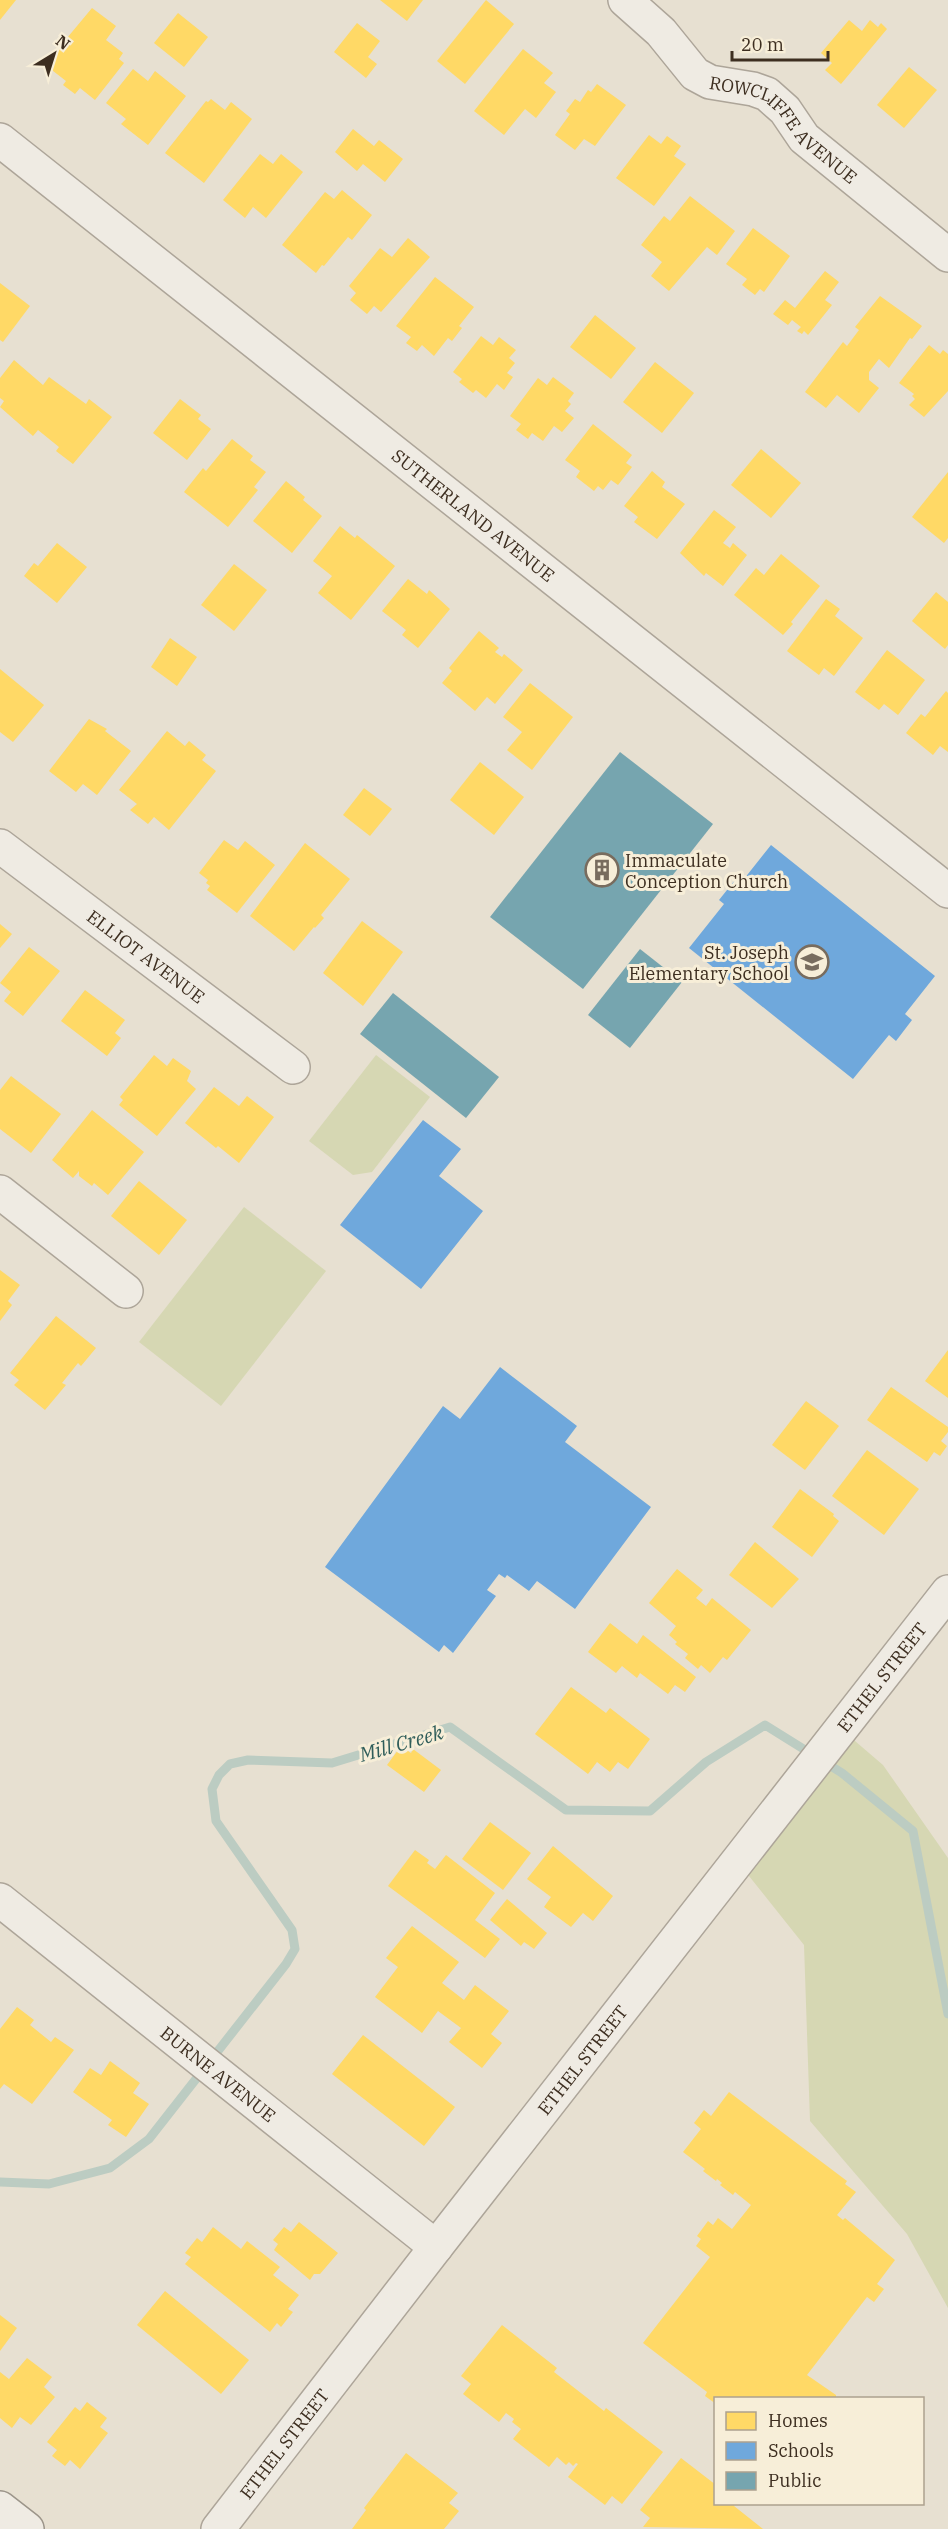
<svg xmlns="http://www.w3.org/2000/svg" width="948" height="2529" viewBox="0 0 948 2529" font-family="'IBM Plex Serif',serif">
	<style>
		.green { fill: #d6d7b3 }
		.homes { fill: #ffd966 }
		.schools { fill: #6fa8dc }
		.public { fill: #76a5af }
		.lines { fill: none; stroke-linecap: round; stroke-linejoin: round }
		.stream { stroke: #bcccc2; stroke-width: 9 }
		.minor-casing { stroke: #ada599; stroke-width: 36 }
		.tertiary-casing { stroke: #ada599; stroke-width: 36 }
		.secondary-casing { stroke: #9c958a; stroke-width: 36 }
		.minor { stroke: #efebe3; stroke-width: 33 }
		.tertiary { stroke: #efebe3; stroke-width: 33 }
		.secondary { stroke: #efebe3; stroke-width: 33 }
		.labels { text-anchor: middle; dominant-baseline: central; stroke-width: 6; stroke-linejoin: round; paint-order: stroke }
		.street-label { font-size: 18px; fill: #3d2e20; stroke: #f7eed8 }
		.poi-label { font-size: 18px; fill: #3d2e20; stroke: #f7eed8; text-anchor: start }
		.water-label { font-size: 20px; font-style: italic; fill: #2f5d5a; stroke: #f7eed8 }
	</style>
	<rect width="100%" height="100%" fill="#e7e0d1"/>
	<g class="green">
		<path d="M376,1055L430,1097L372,1172L353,1175L309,1141Z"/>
		<path d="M244,1207L326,1271L221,1406L139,1342Z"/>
		<path d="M848,1735L883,1765L948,1858V2308L907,2234L810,2121L804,1945L745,1871Z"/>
	</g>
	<g class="homes">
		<path d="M0,0H16L0,20Z"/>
		<path d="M380,0H423L407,21Z"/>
		<path d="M486,0L514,24L465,84L437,61Z"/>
		<path d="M92,8L116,26L106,40L123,53L119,59L124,63L95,100L80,88L75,94L63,85L66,81L48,67L50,64L47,62Z"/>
		<path d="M178,13L208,37L184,67L154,43Z"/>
		<path d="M849,20L862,31L870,20L878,27L881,23L887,29L841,84L825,70L832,63L821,53Z"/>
		<path d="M357,23L380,41L368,57L377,64L366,78L334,52Z"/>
		<path d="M523,49L553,73L544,83L556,92L536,118L525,109L504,135L474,111Z"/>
		<path d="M909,67L937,90L904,128L877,105Z"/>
		<path d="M133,69L148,81L155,71L186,96L148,145L121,124L126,119L106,103Z"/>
		<path d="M597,84L626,105L595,146L584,139L575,150L555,135L570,114L566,111L575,99L580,102L588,90L591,92Z"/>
		<path d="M211,99L225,110L231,102L252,119L204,183L165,153L206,101L208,102Z"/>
		<path d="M353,129L374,146L379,140L403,159L385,182L363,164L357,171L335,152Z"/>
		<path d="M649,135L661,144L667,136L681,146L674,156L686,164L654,206L616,178Z"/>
		<path d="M260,154L273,164L281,154L303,172L266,218L253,207L245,218L223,200Z"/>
		<path d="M342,190L372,215L352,240L348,237L324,266L322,265L316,273L282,245L325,192L334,199Z"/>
		<path d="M690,196L735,231L717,255L707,247L669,291L651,276L662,262L641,245L664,216L670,221Z"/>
		<path d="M753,228L790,256L764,292L760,289L755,295L742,285L747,279L726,264Z"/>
		<path d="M408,238L430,257L381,312L374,306L367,314L350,300L356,293L349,286L380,248L392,257Z"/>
		<path d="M825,271L839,282L825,300L832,305L808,335L804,331L802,334L797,331L801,327L792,320L788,325L773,314L785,300L795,308Z"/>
		<path d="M435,277L474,307L459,326L462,328L452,341L448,338L434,356L422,345L417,351L406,343L411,337L396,326Z"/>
		<path d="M0,283L30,306L3,342L0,340Z"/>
		<path d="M880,296L922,326L912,339L910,338L889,368L879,359L869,372V380L879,388L859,413L837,395L826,408L805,392L843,342L847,346L859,330L855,327Z"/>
		<path d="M595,315L636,348L611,379L570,347Z"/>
		<path d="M481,336L493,345L499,337L516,350L509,358L515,363L507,373L513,377L504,390L497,384L486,398L476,390L473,393L459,382L462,379L453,372Z"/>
		<path d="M929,345L940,354L943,350L948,354V391L924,417L909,405L915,399L912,396L914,394L899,383Z"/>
		<path d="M14,360L43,385L49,377L86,404L89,399L112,417L73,464L56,451L59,447L38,430L33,436L0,407L4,401L0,398V378Z"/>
		<path d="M655,362L694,393L662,433L623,402Z"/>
		<path d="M553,377L574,393L568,401L571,404L565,411L574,418L562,432L554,426L543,441L532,433L528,439L516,430L521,424L510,416L538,378L547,385Z"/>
		<path d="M180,399L201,415L198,419L211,429L187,460L153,433Z"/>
		<path d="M593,424L632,455L626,463L632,467L618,485L611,480L603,490L598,486L594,491L576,477L580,471L565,460Z"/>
		<path d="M232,439L253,456L250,460L266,472L254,487L258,490L228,527L184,492L203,468L206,471Z"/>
		<path d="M761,449L801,483L771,518L731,485Z"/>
		<path d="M652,471L665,482L662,487L685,504L657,539L634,522L638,517L624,506Z"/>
		<path d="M948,472V538L944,543L912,517Z"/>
		<path d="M286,481L305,497L303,500L322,516L292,553L253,521Z"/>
		<path d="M714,510L736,527L723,543L730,548L733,543L747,555L723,586L706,573L704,576L680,553Z"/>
		<path d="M340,526L355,538L357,535L395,566L351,620L318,593L332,576L313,561Z"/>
		<path d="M57,543L87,567L57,603L24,576L34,563L38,566Z"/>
		<path d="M781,554L820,586L791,622L793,624L783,635L734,595L756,568L764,575Z"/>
		<path d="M234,564L267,590L234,631L201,605Z"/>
		<path d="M408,579L427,594L429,590L450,609L418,648L402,635L406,630L382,611Z"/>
		<path d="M936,592L948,602V645L945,649L912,621Z"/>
		<path d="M826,599L840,609L835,616L863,638L834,676L824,668L819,675L787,651Z"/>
		<path d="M479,631L499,648L495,652L502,657L504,654L523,670L495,704L487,697L475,711L442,683L452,671L449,668Z"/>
		<path d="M170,638L197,657L177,686L151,667Z"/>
		<path d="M887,650L925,680L898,715L884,704L879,710L855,692Z"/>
		<path d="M0,669L44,705L13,742L0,732Z"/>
		<path d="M530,683L573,717L532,770L507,750L522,732L503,717Z"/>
		<path d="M946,691L948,693V752L940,746L933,755L906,733L921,714L925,717Z"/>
		<path d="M89,719L107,729L105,731L131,751L97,795L83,784L76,792L49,771Z"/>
		<path d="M167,731L185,746L189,741L206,755L202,760L216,771L169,830L154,817L148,824L130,810L137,804L119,790Z"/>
		<path d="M480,762L524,797L494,835L450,800Z"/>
		<path d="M364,788L392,809L370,836L343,815Z"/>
		<path d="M224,840L238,850L245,841L275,865L237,913L207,890L210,886L206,883L208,880L199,873Z"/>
		<path d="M305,843L350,879L321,915L324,918L315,928L314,927L294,951L250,916Z"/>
		<path d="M362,921L403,952L363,1006L323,973Z"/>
		<path d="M0,924L12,934L0,948Z"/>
		<path d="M29,947L60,971L23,1016L4,1001L11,992L0,983Z"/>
		<path d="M85,990L125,1020L115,1033L121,1038L107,1056L61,1021Z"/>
		<path d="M154,1055L167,1066L173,1058L191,1071L187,1081L196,1089L157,1136L119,1105L123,1100L120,1097Z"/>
		<path d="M11,1076L61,1114L31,1153L0,1129V1090Z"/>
		<path d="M214,1087L239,1106L247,1096L274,1117L239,1163L218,1146L216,1148L185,1123Z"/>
		<path d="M92,1110L144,1152L108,1195L94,1183L92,1186L79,1176V1171L73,1178L52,1160Z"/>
		<path d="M139,1181L187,1220L159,1255L111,1216Z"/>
		<path d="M0,1270L20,1285L8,1301L12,1305L0,1321Z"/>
		<path d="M56,1316L96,1348L81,1366L78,1363L62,1383L66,1385L45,1410L14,1385L19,1380L10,1373Z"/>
		<path d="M948,1350V1398L925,1381Z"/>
		<path d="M891,1387L948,1427V1432L941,1441L947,1446L940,1456L934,1452L927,1462L867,1420Z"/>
		<path d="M806,1401L839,1426L805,1470L772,1445Z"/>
		<path d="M867,1450L919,1489L884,1535L832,1496Z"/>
		<path d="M800,1489L834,1514L833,1516L839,1521L812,1557L772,1527Z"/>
		<path d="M755,1542L799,1579L772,1608L729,1575Z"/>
		<path d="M677,1569L703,1590L696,1598L706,1606L712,1598L751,1630L727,1660L723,1657L710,1673L701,1665L698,1669L685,1658L688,1654L675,1644L677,1642L669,1635L676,1626L649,1603Z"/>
		<path d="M610,1623L637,1644L643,1635L696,1677L685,1692L675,1685L668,1694L640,1673L637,1678L622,1666L616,1673L588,1652Z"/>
		<path d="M571,1687L606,1713L610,1708L650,1739L628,1769L618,1762L610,1772L597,1762L588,1774L535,1734Z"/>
		<path d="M401,1746L411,1753L413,1749L441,1770L424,1792L387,1765Z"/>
		<path d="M490,1822L531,1853L503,1890L462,1859Z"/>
		<path d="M553,1846L613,1896L593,1921L583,1913L571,1927L544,1907L551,1897L527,1879Z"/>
		<path d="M415,1850L429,1860L427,1863L435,1869L446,1855L495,1893L475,1920L500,1939L485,1958L388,1886Z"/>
		<path d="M507,1899L547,1933L534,1949L524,1942L521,1946L490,1920Z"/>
		<path d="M412,1926L459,1962L442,1983L464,2000L475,1985L509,2011L491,2034L502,2043L482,2068L449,2042L461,2028L438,2011L422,2033L375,1997L398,1967L386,1958Z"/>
		<path d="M17,2007L34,2020L30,2025L51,2042L55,2037L74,2050L32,2104L4,2084L0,2089V2029Z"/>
		<path d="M363,2035L455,2107L424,2146L332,2074Z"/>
		<path d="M110,2061L140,2083L133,2093L149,2104L126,2137L108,2125L112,2120L73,2092L90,2068L101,2075Z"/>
		<path d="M729,2092L847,2181L845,2184L856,2192L837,2215L843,2220L845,2218L895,2260L877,2284L884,2289L874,2302L867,2297L807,2375L836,2395V2398H716V2404L705,2396L707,2392L643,2343L710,2257L696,2246L701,2239L697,2236L708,2221L713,2225L718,2218L732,2229L751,2205L735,2192L733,2195L720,2185L722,2183L717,2179L716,2181L703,2171L705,2169L683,2152L701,2129L694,2123L704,2110L711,2116Z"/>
		<path d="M299,2222L338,2253L320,2274H314L310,2280L274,2250L278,2244L273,2240L284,2227L291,2232Z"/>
		<path d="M213,2227L241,2249L247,2241L280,2267L273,2275L299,2295L288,2309L293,2312L281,2327L277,2323L270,2332L185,2264L191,2257L185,2253L197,2238L202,2242Z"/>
		<path d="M165,2291L249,2360L221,2394L137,2325Z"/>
		<path d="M0,2315L17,2328L0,2351Z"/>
		<path d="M502,2325L557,2368L554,2372L604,2411L606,2408L663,2452L622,2504L612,2496L605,2505L568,2477L578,2464L576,2463L573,2466L569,2462L566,2465L557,2457L549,2467L513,2439L521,2429L512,2422L514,2419L506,2413L499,2422L463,2394L471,2384L461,2376Z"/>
		<path d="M27,2358L52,2377L44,2387L55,2397L31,2425L20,2417L12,2428L0,2418V2372L9,2379Z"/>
		<path d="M87,2402L107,2418L100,2427L108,2433L80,2469L70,2460L65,2466L52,2456L57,2450L47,2442L75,2407L80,2411Z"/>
		<path d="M406,2453L458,2493L449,2503L459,2511L444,2529H352L366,2510L364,2508Z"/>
		<path d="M681,2458L716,2485V2504H735L734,2506L763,2529L643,2527L650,2518L640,2510Z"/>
	</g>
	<g class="schools">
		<path d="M771,845L935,976L905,1014L912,1020L896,1041L889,1035L853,1079L689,948L724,904L719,900L739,875L744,879Z"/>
		<path d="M423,1120L461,1149L439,1176L483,1211L421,1289L340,1225Z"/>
		<path d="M500,1367L577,1426L565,1442L651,1507L575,1609L537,1581L529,1591L507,1575L505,1578L499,1574L487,1590L496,1596L453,1653L444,1645L439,1652L325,1567L443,1406L460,1419Z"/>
	</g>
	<g class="public">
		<path d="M620,752L713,824L583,989L490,917Z"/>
		<path d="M640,949L682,982L630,1048L588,1015Z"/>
		<path d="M393,993L499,1077L466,1118L360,1034Z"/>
	</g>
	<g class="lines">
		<path class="stream" d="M0,2182L49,2184L110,2168L149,2139L286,1964L295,1949L292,1930L216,1821L212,1789L219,1775L230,1764L248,1760L332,1763L450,1727L566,1810L650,1811L706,1762L765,1725L842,1773L913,1831L948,2014"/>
		<defs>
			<g id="minor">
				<path id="s1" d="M625,0L661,32L695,74L710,82L753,89L767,94L785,110L804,138L948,255"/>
				<path id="s2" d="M0,846L293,1067"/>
				<path d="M0,1192L126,1291"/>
				<path id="s3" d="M0,1900L436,2247"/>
			</g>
			<g id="tertiary">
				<path id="s4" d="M0,140L948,891"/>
				<path id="s5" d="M218,2529L436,2247L948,1592"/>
			</g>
			<path id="secondary" d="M0,2508L27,2529"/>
		</defs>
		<use href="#minor" class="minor-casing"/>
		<use href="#tertiary" class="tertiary-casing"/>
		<use href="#secondary" class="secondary-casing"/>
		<use href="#minor" class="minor"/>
		<use href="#tertiary" class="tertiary"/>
		<use href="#secondary" class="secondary"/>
	</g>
	<defs>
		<symbol id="building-ring" viewBox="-11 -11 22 22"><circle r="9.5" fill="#f7eed8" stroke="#786c5e" stroke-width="1.5"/><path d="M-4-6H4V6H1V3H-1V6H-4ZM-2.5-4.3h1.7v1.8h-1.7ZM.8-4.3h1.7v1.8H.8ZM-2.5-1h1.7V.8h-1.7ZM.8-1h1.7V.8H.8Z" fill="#786c5e"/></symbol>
		<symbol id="school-ring" viewBox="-11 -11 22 22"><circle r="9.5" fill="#f7eed8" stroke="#786c5e" stroke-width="1.5"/><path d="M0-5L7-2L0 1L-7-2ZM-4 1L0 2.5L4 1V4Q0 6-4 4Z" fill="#786c5e"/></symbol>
	</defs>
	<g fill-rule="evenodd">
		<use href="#building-ring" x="583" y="851" width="38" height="38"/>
		<use href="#school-ring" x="793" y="943" width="38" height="38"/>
	</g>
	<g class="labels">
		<g class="street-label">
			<text stroke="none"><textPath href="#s1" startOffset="210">ROWCLIFFE AVENUE</textPath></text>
			<text stroke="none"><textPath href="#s4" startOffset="604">SUTHERLAND AVENUE</textPath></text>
			<text stroke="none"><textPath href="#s2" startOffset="183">ELLIOT AVENUE</textPath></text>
			<text stroke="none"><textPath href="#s5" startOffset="1080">ETHEL STREET</textPath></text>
			<text stroke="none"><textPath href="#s5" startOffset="594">ETHEL STREET</textPath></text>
			<text stroke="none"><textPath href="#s3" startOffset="279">BURNE AVENUE</textPath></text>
			<text stroke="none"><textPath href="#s5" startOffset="108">ETHEL STREET</textPath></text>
		</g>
		<g class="poi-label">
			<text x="625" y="860">Immaculate<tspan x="625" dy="21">Conception Church</tspan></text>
			<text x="789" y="952" text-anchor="end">St. Joseph<tspan x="789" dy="21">Elementary School</tspan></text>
		</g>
		<g class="water-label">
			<text transform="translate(401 1743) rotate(-16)">Mill Creek</text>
		</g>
	</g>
	<rect x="714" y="2397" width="210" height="108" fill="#f7eed8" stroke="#ada18e" stroke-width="1.5"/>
	<rect x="726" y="2412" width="30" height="18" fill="#ffd966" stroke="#ada18e" stroke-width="1.5"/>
	<text x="768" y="2427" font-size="18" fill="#3d2e20">Homes</text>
	<rect x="726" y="2442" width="30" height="18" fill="#6fa8dc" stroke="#ada18e" stroke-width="1.5"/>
	<text x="768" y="2457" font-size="18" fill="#3d2e20">Schools</text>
	<rect x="726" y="2472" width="30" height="18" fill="#76a5af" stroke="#ada18e" stroke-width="1.5"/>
	<text x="768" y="2487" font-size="18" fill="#3d2e20">Public</text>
	<g transform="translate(54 54) rotate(38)" stroke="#f7eed8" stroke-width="4.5" paint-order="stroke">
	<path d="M0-4.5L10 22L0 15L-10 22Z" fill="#3d2e20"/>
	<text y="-9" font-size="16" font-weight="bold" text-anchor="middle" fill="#3d2e20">N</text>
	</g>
	<path d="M732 51v9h96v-9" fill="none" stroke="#3d2e20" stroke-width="3"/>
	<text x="741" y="51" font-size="18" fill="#3d2e20" stroke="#f7eed8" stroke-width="4.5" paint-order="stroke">20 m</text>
</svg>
